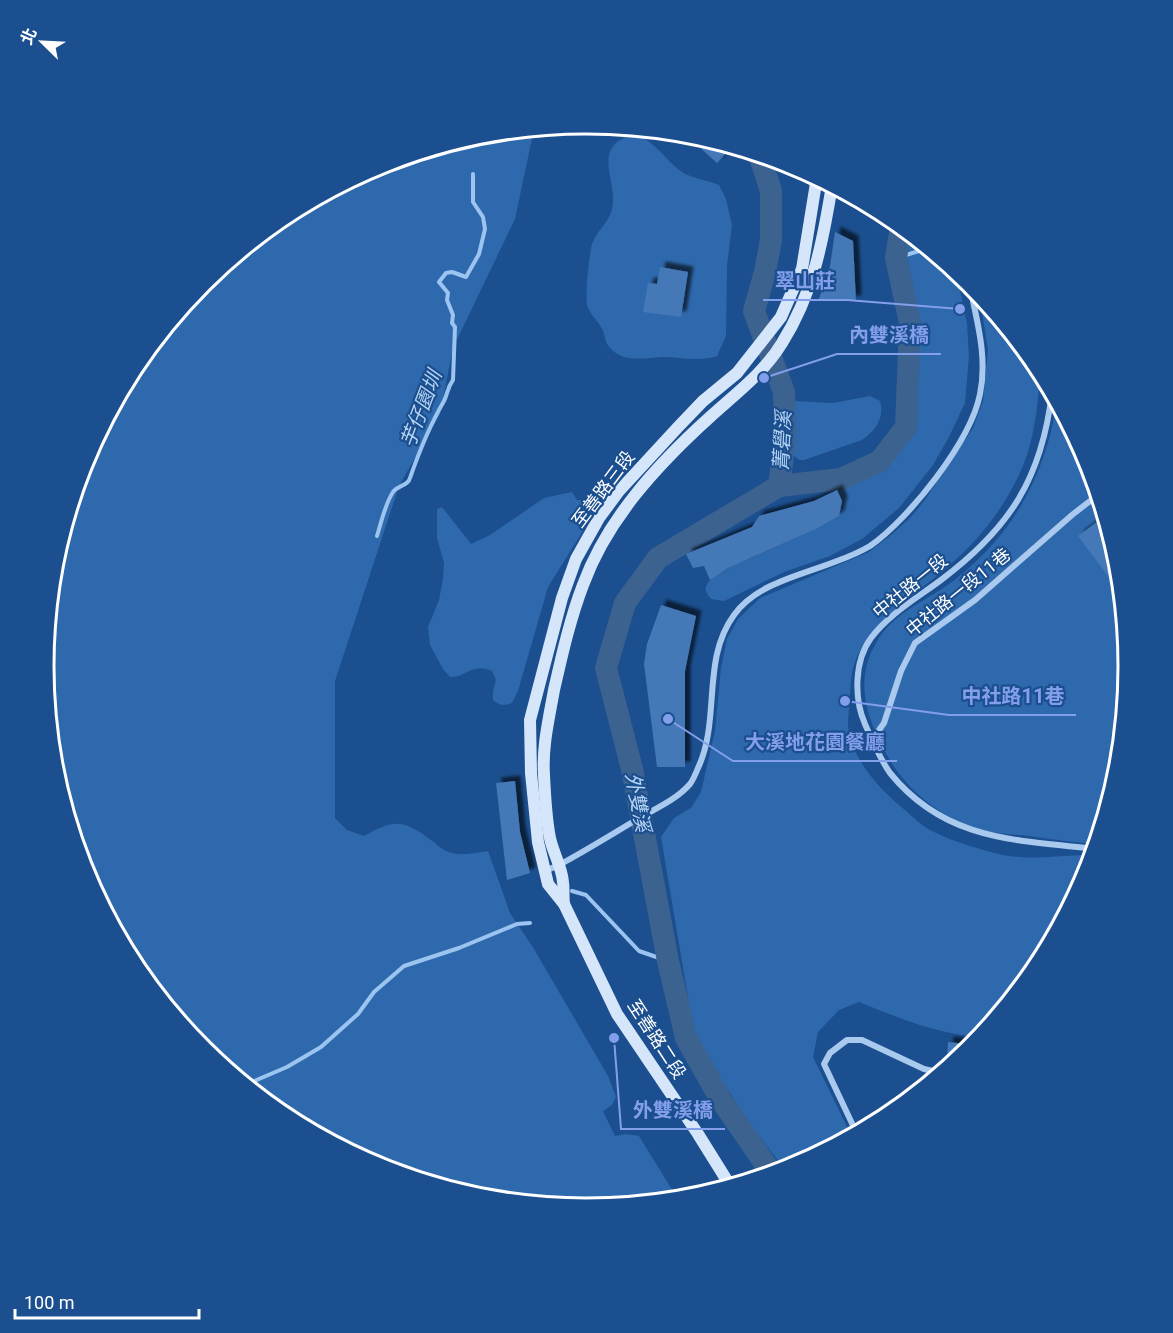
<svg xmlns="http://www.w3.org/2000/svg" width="1173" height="1333" viewBox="0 0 1173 1333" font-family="Roboto,'Noto Sans TC',sans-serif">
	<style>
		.green { fill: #2e69ad }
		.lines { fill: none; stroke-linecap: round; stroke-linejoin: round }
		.stream { stroke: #9cc4f0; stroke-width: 4 }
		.river { stroke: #3c6290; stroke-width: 22 }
		.building { fill: #4478b7; filter: url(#shadow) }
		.street { stroke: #a9c9ee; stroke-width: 6 }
		.secondary { stroke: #d6e6fa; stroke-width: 12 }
		.labels { text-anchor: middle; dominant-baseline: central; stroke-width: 4.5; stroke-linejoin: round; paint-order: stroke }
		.street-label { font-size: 18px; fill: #fff; stroke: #1b4f8f }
		.water-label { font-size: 20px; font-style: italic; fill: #b5d3f5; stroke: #1b4f8f }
		.rim { fill: none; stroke: #fff; stroke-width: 3 }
		.leader { fill: none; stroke: #839eea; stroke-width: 2 }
		.callout-dot { fill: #839eea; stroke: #1b4f8f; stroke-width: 2 }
		.callout-label { font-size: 20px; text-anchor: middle; font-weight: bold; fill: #839eea; stroke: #1b4f8f; stroke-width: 4.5; stroke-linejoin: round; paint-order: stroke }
	</style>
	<defs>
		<filter id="shadow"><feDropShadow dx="5.5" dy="-5.5" stdDeviation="1.5" flood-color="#0009"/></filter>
	</defs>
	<rect width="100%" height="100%" fill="#1b4f8f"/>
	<g class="green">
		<path d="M534,129L515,219L453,348L440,414L399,486L335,681V818L347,830L364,836C394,819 403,819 431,840C436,843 441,849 446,851C459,857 475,853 488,851L510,913L534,949L608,1076L616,1097L612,1105L603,1111L615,1136L626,1134L639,1136L671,1188L682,1200L586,1209L480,1199L378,1168L285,1118L202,1050L135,968L85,874L54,772L44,666L54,560L85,458L135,365L203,282L285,215L379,165L481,134Z"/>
		<path d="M633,134C655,140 664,159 682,172C688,177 710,181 719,185L726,199L732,225L727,266L726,336L717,356C700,362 679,357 662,357C642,358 620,364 607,344C604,338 605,332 601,327C597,320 591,315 588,308C584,300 589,259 591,249C594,232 608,225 612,209C619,181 589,148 633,134Z"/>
		<path d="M904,228L955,270L958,281L967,324L969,356L965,403L949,437L933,465L899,508L862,539L830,556L784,572L724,601L711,599C707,594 703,589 708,583C717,570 739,563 753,557C782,544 811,532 838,516L842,501L837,490L848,480L867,473L882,462L896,450L908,435L913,413L916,315L906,250Z"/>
		<path d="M977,290L1041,370C1038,398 1036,428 1027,455C1010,503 978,543 939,574C910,598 880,617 861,649C851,665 850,685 850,702C849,709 848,718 848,725C851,759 880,790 905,810C913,817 921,825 930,830C953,842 978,849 1003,855C1033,861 1064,854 1094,855L1088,875L1038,968L981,1038C933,1032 903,1020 859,1002L839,1010L818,1032L813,1057L852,1137L807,1162L797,1165L779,1162L750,1124L695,1039L661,837L674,818L691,808L701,792L715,731L721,668L727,639L738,619L760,598L869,552L891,535L911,517L924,501L973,428L983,401L988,350L982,311Z"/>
		<path d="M870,396L880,401C885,418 875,431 862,440L804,460H799L792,454L789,425V403L794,401L833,403Z"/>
		<path d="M1057,401L1088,459L1119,561L1129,666L1119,773L1097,844C1075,843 1052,839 1029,836C1012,834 992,834 976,828C925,811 892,775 873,726C862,698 860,670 876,643C890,617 918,604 942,589C1009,542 1045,480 1057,401Z"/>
		<path d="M572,492L577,500L598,501L596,510L548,587L518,691L512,703C505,706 500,706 493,700V691L496,680L492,671C471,662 466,678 450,677L443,669L430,645L428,627L439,600L443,579L444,563L437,538V509L442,507L471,544L490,535L544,498Z"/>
	</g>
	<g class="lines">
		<g class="stream">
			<path d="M896,258L929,248"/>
			<path d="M377,536C381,523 385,504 393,492C398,485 408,486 410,478C419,452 430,425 444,401C448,393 447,388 453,380L455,327L452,323L453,315L447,300L448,293L439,282L446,273L452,272L466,277L479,254L485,229L483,217L473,202V174"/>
			<path d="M572,891L586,895L639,951L668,961"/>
			<path d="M245,1085L287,1067L321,1047L358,1014L374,992L404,966L459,948L517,924L530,923"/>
		</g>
		<g class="river">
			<path d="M759,154L771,191V240L765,272L754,311L784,392L785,440L779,486"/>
			<path d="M773,1175L721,1100L686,1038L668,961L632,769L606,668L625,603L658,558L779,486L841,479L880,461L906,427L910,323L896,258L901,226"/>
		</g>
	</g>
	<g class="building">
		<path d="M704,137L714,141L727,152L717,163L697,145Z"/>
		<path d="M835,232L853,241L856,301L819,299L830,266Z"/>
		<path d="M660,267L688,272L681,317L643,312L648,283L657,284Z"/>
		<path d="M837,490L842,501L839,516L816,529L728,568L710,580L704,566L693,568L686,554L752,527L759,516L814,501Z"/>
		<path d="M1105,516L1119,561L1122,595L1078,536Z"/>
		<path d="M661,605L696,616L685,671V767H657L644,664L647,644Z"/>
		<path d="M515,781L520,832L530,873L507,880L496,783Z"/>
		<path d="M948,1042L975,1045L955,1063L947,1061Z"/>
	</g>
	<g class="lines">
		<g class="street">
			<path d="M1052,392C1042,478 1010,528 941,580C917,598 889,614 871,638C854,661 854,699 865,724C872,740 880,759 890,773C945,841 1016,840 1096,849"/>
			<path d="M872,740L884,723L901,671L915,643L975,600L1072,515L1099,494"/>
			<path d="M545,871L559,865C587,850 614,833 641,817C657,808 677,799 690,784C693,780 696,773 698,768C721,719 701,660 734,615C757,583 802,575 837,561C848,557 860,552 870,546C909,519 971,441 980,394C988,356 976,318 969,282"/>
			<path d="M857,1134L824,1064L830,1053L847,1040H862L924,1069L942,1073"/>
		</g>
		<g class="secondary">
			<path d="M564,904C563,897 564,889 563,882C562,867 553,853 550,838C546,818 545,796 544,775C542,747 549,718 554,690C562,655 570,619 583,585C607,519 658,464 710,417C735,394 764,373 782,343C813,294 823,241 832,185"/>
			<path d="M731,1187L698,1134L617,1014L564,904L548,884L538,842L531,773L530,720L562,598L576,559L599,518L619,491L679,426L703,401L737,373L781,317L802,269L817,177"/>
		</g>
	</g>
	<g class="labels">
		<g class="street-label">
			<text transform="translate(603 489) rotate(-53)">至善路三段</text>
			<text transform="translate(910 586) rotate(-39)">中社路一段</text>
			<text transform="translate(958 592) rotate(-39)">中社路一段11巷</text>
			<text transform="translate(657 1039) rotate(57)">至善路二段</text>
		</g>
		<g class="water-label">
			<text transform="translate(421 409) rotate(-69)">芋仔園圳</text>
			<text transform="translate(782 441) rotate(-87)">菁礐溪</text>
			<text transform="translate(638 802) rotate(79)">外雙溪</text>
		</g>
	</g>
	<path d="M0 0H1173V1333H0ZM54 666a532 532 0 1 1 1064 0a532 532 0 1 1-1064 0Z" fill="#1b4f8f" fill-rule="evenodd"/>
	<path class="rim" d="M54 666a532 532 0 1 1 1064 0a532 532 0 1 1-1064 0Z"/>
	<path class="leader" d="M960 309L847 300H763M764 378L837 354H941M845 701L949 715H1076M668 719L733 761H897M614 1038L621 1129H725"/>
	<g class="callout-dot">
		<circle cx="960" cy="309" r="6"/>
		<circle cx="764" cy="378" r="6"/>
		<circle cx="845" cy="701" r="6"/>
		<circle cx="668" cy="719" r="6"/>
		<circle cx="614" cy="1038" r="6"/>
	</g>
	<g class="callout-label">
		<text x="805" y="288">翠山莊</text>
		<text x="889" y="342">內雙溪橋</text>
		<text x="1013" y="703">中社路11巷</text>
		<text x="815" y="749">大溪地花園餐廳</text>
		<text x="673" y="1117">外雙溪橋</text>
	</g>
	<g transform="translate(42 42) rotate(294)" stroke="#1b4f8f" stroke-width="4.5" paint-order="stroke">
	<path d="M0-4.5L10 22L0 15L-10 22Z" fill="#ffffff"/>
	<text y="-9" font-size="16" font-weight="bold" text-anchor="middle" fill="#ffffff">北</text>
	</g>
	<path d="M15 1309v9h184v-9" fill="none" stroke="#ffffff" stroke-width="3"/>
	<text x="24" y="1309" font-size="18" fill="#ffffff" stroke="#1b4f8f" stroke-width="4.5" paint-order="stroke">100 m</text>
</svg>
